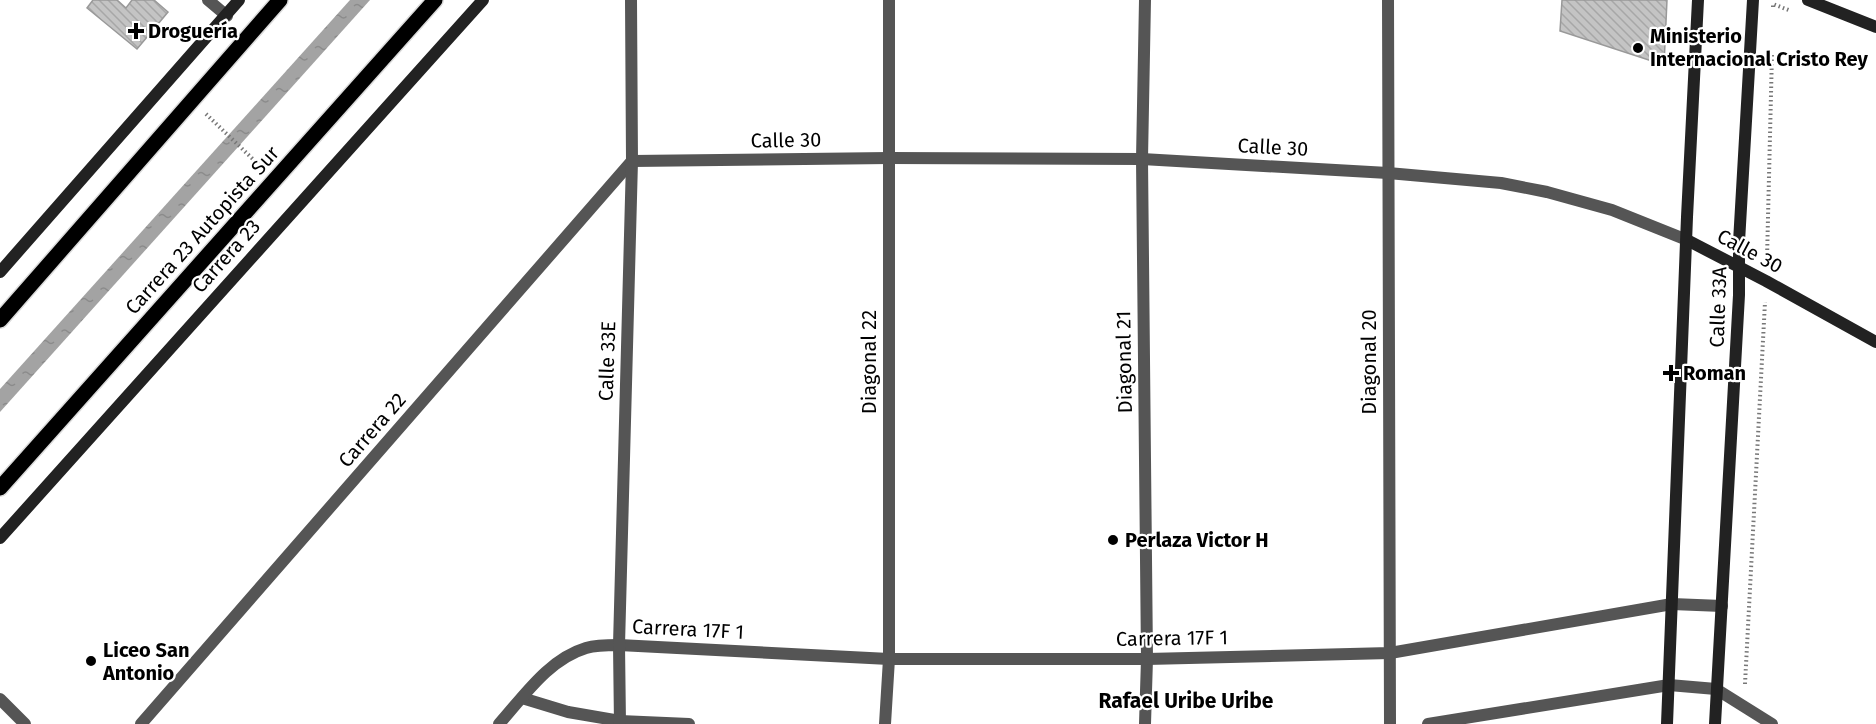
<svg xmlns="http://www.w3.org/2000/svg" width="1876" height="724" viewBox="0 0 1876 724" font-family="'Fira Sans',sans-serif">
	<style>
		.water { fill: url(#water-ripples) }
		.building { fill: url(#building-back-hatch); stroke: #999; stroke-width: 1.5 }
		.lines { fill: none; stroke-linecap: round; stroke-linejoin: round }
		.primary-casing { stroke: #dbdbdb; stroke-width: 18 }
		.path { stroke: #777; stroke-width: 4; stroke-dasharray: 1.5 3; stroke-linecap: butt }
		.street { stroke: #555; stroke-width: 12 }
		.secondary { stroke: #222; stroke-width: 12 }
		.primary { stroke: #000; stroke-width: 15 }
		.poi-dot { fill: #000; stroke: #fff; stroke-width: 2 }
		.labels { text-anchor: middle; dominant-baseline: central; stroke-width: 4.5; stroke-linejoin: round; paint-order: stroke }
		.poi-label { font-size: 20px; font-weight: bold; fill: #000; stroke: #fff; text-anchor: start }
		.street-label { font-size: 20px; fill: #000; stroke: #fff }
		.neighbourhood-label { font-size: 21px; font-weight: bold; fill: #000; stroke: #fff }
	</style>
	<defs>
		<pattern id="water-ripples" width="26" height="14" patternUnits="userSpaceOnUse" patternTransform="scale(1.5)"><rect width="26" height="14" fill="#a3a3a3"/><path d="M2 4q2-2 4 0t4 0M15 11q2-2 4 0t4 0" fill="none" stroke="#8b8b8b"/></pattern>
		<pattern id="building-back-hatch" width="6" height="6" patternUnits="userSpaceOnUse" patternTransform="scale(1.5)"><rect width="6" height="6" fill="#c4c4c4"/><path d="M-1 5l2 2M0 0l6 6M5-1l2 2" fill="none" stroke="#a7a7a7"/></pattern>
	</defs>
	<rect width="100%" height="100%" fill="#fff"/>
	<path class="water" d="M350,0H370L0,412V389Z"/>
	<g class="building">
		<path d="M93,0H117L126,8L132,0H154L168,12L137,49L87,8Z"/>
		<path d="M1562,0H1667L1664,65L1560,31Z"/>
	</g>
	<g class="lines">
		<defs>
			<g id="primary">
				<path d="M0,320L280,0"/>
				<path d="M0,488L435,0"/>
			</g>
		</defs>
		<use href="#primary" class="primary-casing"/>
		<g class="path">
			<path d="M1773,7V4L1791,11"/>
			<path d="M206,114L259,165"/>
			<path d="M1767,259L1772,53"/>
			<path d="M1745,684L1765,302"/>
		</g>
		<g class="street">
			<path d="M208,0L227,16"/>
			<path d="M1145,0L1142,159L1147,659L1145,724"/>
			<path d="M1388,0L1390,724"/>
			<path d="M522,698L568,712L620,721L689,724"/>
			<path d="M0,699L25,724"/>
			<path d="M141,724L632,161L889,158L1142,159L1388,173L1501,183L1547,192L1612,210L1687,240"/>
			<path d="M499,724C524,696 549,659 586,648C596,645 609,645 619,645L889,659H1147L1390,653L1672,604L1722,606"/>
			<path d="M620,724L619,645L632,161L631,0"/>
			<path d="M885,724L889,659V0"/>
			<path d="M1428,724L1669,685L1716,689L1772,724"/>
		</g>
		<g class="secondary">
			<path d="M1808,0L1876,27"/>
			<path d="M1687,240L1766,281L1876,342"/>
			<path d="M0,272L239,0"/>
			<path d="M0,538L483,0"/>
			<path d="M1667,724L1687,217L1698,0"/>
			<path d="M1715,724L1739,295V242L1753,0"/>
		</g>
		<use href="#primary" class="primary"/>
	</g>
	<g class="poi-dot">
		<path d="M133 22h6v6h6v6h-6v6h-6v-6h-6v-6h6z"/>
		<circle cx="1638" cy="48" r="6"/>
		<path d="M1668 364h6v6h6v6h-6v6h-6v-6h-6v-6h6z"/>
		<circle cx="1113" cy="540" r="6"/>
		<circle cx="91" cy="661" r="6"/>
	</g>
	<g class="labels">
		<g class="poi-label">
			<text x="148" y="31">Droguería</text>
			<text x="1650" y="36">Ministerio<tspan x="1650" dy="23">Internacional Cristo Rey</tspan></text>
			<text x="1683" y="373">Roman</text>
			<text x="1125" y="540">Perlaza Victor H</text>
			<text x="103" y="650">Liceo San<tspan x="103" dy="23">Antonio</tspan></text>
		</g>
		<g class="street-label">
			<text transform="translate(786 140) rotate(-1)">Calle 30</text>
			<text transform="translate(1273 147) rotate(3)">Calle 30</text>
			<text transform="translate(202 230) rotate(-48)">Carrera 23 Autopista Sur</text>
			<text transform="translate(1750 251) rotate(28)">Calle 30</text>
			<text transform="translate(226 256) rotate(-48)">Carrera 23</text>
			<text transform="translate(1718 307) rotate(-88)">Calle 33A</text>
			<text transform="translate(607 361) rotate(-88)">Calle 33E</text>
			<text transform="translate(869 362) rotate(-90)">Diagonal 22</text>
			<text transform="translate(1124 362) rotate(-91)">Diagonal 21</text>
			<text transform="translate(1369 362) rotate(-90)">Diagonal 20</text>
			<text transform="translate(372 430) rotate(-49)">Carrera 22</text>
			<text transform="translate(688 629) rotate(3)">Carrera 17F 1</text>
			<text transform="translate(1172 638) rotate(-1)">Carrera 17F 1</text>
		</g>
		<g class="neighbourhood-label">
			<text x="1186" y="701">Rafael Uribe Uribe</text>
		</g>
	</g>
</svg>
